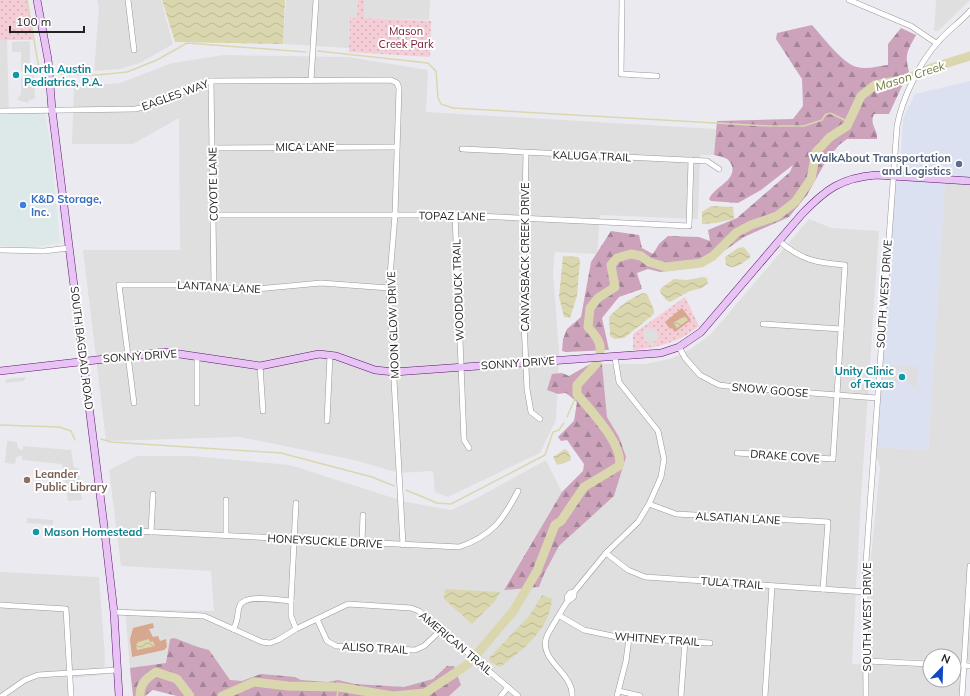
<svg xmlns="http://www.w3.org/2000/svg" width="970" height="696" viewBox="0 0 970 696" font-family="Mulish,sans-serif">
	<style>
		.residential { fill: #dfdfe0 }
		.commercial { fill: #dbe1f0 }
		.industrial { fill: #dce9e8 }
		.forest { fill: url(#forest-firs) }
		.park { fill: url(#park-dots) }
		.pitch { fill: #d8a790 }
		.parking { fill: #dedede }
		.water { fill: url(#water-waves) }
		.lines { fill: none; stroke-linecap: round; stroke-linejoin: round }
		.stream { stroke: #dad7af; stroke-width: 1.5 }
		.river { stroke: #dad7af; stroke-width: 9 }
		.street-casing { stroke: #999; stroke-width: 6 }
		.secondary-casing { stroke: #5f1071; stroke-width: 8 }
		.street { stroke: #fff; stroke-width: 5 }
		.secondary { stroke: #e8c4f4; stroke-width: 7 }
		.culture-dot { fill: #0f9aa8; stroke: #fff; stroke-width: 1.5 }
		.service-dot { fill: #5c6f8a; stroke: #fff; stroke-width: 1.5 }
		.shop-dot { fill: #3f7fe0; stroke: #fff; stroke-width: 1.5 }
		.education-dot { fill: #8d6e63; stroke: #fff; stroke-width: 1.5 }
		.labels { text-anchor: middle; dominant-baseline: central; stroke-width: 4; stroke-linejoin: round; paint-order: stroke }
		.park-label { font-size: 11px; fill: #78172d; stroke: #fff }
		.culture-label { font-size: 11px; font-weight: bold; fill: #0d838f; stroke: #fff; text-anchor: start }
		.street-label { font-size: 11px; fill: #222; stroke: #fff }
		.service-label { font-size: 11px; font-weight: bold; fill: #4e5e75; stroke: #fff; text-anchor: end }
		.shop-label { font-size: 11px; font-weight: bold; fill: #366cbe; stroke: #fff; text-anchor: start }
		.education-label { font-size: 11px; font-weight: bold; fill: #785e54; stroke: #fff; text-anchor: start }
		.water-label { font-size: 12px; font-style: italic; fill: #707b42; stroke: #fff }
	</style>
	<defs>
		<pattern id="forest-firs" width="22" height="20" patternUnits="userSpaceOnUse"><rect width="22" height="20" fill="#cca3bb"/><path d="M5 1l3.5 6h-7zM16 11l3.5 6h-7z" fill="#a58498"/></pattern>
		<pattern id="park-dots" width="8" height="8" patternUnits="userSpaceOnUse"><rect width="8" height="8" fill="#f5cdd6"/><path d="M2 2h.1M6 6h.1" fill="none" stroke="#d2b0b7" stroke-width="1.8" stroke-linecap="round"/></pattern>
		<pattern id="water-waves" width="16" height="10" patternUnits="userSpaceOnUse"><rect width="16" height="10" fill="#dad7af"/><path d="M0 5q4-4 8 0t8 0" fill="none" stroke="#bbb896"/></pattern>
	</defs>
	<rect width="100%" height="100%" fill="#eceaf1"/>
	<g class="residential">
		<path d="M97,0H161L173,44L140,63L120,69L94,71L99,8Z"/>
		<path d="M286,0H430L429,20L364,18V0L357,18H350L349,48L283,44Z"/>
		<path d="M936,0H970L938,31H934Z"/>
		<path d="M0,40H7L9,112L0,111Z"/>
		<path d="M224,55L348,57L428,70L426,112L716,129L714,155H700L698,219L600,215L597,254L555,252L553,272L559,351L556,420L540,453L448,497L435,492L433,471L399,473L358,461L240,437L106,441L83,250H180L179,118L133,144H72L74,87L120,83L172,63Z"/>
		<path d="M945,179L970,180V662L954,661V656H930V660L871,658L869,578L880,468L874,447L928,450Z"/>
		<path d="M809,219L832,228L879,231L861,498L852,664L930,667V680H954V668H958L961,671L959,696H221L131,682L125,609L214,611L211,571L121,566L109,470L137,456H193L290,465L406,502L451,510L477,498L546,460L562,492L504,589L539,587L544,574L559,546L614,496L625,457L619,437L607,417L602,364H644L670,359L691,349L710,335Z"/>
		<path d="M0,572L99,577L105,657L104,675L73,678L74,696H0Z"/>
	</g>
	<path class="commercial" d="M970,81V180H945L928,450L874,447L893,176L900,173L903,119L915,94Z"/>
	<path class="industrial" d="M44,109L50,142L60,243L32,247L0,246V111Z"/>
	<g class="forest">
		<path d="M812,25C822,36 843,64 857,67C867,70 878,66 888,65V44L901,28L916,35C908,50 904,54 909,71L889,114H874C869,125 878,129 877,139H847L839,145L826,161L807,195L789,217L744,237L701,267L660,272L648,269L637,273L642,289L619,297L602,318L609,350L566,352L562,351L563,339L567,329L581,317L591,262L611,231L639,235L642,248L653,254L659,244L668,236L699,237L710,241L708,230L737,218L790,172L793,165L761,190L738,203L711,201L709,199C714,187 736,181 732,166C729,157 722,157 714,155L717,121L793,119L803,106L802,79L776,39L777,33Z"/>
		<path d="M590,364H602L607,417L619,437L626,457L614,496L559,546L544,574L539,587L504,590L562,492L583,471L584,464L567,440L561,441L558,437L574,421L577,402L566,393L558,394L547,390L552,374L562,373L569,376Z"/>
		<path d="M174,638C186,642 196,647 209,650L230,680L242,681L261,674L295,677L301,680L328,682L338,680L355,684L404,687L433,679L447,666H454L461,685L449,696H177L153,690L145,696H133L130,668L166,663L170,639Z"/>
	</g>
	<g class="park">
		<path d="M0,0H28L33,40H0Z"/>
		<path d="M358,0H364V18L431,21L430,57L349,52L350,18H357Z"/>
		<path d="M685,297L699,326C678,343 659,347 633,350V334Z"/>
	</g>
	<g class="pitch">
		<path d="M682,308L691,320L675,332L672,328L670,329L665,322Z"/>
		<path d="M153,623L154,628L149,629L153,637L158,636L160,641L166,639L167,647L164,650L132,657L130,639L133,628Z"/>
	</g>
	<g class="parking">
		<path d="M30,41V74H34L35,99L29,100L28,103L17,100L21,94V78H25V71H21V52H12V42Z"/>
		<path d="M646,328L657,329L659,340L654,341L655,346H650L649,342H645L643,331Z"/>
		<path d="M892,365L918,367L917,387L907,384V371L895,370V372H898V385L888,384L889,366Z"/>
		<path d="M26,377L24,381L5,383L7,379Z"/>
		<path d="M7,441L17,442L18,448L21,450H23V446L71,450L74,468H78L82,500L68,501L62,464L22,460V456H20L16,458L15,464L5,463Z"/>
		<path d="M27,518L53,520V525L27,523Z"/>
		<path d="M169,620L178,621L175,630L172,633L161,637L160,633L152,634L151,630L157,629L156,624L163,623L164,626H166Z"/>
	</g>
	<g class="water">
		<path d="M162,0H285L283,44L175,42Z"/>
		<path d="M711,206L733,207L734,219L716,223L702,224V212Z"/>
		<path d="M744,247L750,255V258C743,262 735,271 726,265L725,257L738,248Z"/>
		<path d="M563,256L578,257L580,260L577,296L570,318L564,317L559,297Z"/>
		<path d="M703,277L707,278L708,283L702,288L690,291L670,302L666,300L660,292L661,288L674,279L687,280Z"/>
		<path d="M643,293L647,294L654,310V314L624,338L614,339L610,336L609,317C619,306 629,299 643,293Z"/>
		<path d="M685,316L688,320L677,328L673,323Z"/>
		<path d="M565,449L568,451L571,458L570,461L557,465L553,457Z"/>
		<path d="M445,589L500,592L495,601L472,624L444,599Z"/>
		<path d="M542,595L552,599C549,630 524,649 500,667L490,662L489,658L530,615Z"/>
		<path d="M149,639L150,642L153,641L155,646L137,650L136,645L138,642Z"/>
	</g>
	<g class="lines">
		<g class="stream">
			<path d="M27,0L40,74"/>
			<path d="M318,51L428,63L436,71L438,98L441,104L453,108L769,126H804L822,120L825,115L830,113L849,122"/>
			<path d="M58,74L97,75L127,72L157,60L187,43L306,52"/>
			<path d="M567,417L577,394"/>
			<path d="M0,425L59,427L71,431L75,440"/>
			<path d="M101,439L111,442L281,453L372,477L394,486"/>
			<path d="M406,490L437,503L451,504L545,455L553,432L559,430L564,423"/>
			<path d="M337,696L339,687"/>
		</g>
		<g class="river">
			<path d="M600,352C602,342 594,334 588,327L590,308L598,298L615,287L611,265L617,258L631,254L641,256L649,262L666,267L701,263L713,256L736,233L751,225L777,216L795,202L811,179L816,152L830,137L847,126L861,96L875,85L906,79L931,68L970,56"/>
			<path d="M477,654L514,610L537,571L555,525L561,521L584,487L619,466C625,446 590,410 577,394V385L597,363"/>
			<path d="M140,696C140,684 146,678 156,672L177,679L190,696"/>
			<path d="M222,696L254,682L288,686L339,687L393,696L425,693L467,665L471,661"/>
		</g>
		<defs>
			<g id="street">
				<path d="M128,0L134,50"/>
				<path d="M622,0L621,74L657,76"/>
				<path d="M849,0L911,26L936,43"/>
				<path d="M311,80L316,0"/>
				<path d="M211,81L214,286"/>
				<path d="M0,111L135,109C162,104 185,88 211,81L391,80L397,83L399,88L395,215L389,288L403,545"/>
				<path d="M213,148L397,147"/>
				<path d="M462,149L707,161L719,169"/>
				<path d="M526,153L523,300L527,389L531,412L540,419"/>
				<path d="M214,215H455L689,226L691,160"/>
				<path d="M455,215L464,440L469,448"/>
				<path d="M0,250L44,251L69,248"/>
				<path d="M763,324L841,329"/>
				<path d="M679,347L685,358L700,375L719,385L744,388L877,398"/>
				<path d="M197,357V403"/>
				<path d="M260,366L263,411"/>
				<path d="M134,403L119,285H194L247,290L321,283L389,288"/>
				<path d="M327,421L330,355"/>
				<path d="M737,453L833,459L845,265C817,263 801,260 779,241"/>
				<path d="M296,503L291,601V616L296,629"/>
				<path d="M649,504L676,514L828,522L823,589"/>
				<path d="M151,532L153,494"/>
				<path d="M105,534L135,531L459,547C492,536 503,520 518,491"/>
				<path d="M226,536V500"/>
				<path d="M362,542L363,515"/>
				<path d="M606,553L628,570L645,577L866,592"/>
				<path d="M568,601L567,597L570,593L574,592L606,553L638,522L649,504L661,477L664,459L658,431L619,382L615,358"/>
				<path d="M0,605L66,609L71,696"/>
				<path d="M114,612L204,616L262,642L270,643L278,640L296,629L348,604L411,608L419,611L518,696"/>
				<path d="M560,616L584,630L617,637L710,643"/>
				<path d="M317,619L327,641L336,646L415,650L424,646L441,630"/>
				<path d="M233,629C240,619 236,613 240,605C246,594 279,600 291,601"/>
				<path d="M867,661L930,664"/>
				<path d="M954,665L970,666"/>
				<path d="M619,691L640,696"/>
				<path d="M2,696L25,680L38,675L117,670"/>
				<path d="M501,696L508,687"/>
				<path d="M572,696C574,673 537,660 547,636C548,633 566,603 568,601C570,599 572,599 574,596V592"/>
				<path d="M617,696L626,661L629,638"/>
				<path d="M681,696L685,641"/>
				<path d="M765,696L772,586"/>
				<path d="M866,696L865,576L897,126C902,99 920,61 939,41C948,30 961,22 970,11"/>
				<path d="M962,696L970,566"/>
			</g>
			<g id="secondary">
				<path d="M37,0L48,59L52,110L105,534L114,612L119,696"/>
				<path d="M0,371L166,352L260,366L319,354L336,356L375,370L394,372L661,353L679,347L701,332L802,214C826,189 841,178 876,175L970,181"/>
			</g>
		</defs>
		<use href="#street" class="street-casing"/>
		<use href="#secondary" class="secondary-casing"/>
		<use href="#street" class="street"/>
		<use href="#secondary" class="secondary"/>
	</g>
	<g class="culture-dot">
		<circle cx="16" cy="75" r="4"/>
		<circle cx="902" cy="377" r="4"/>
		<circle cx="36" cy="532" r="4"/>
	</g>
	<circle class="service-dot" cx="959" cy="164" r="4"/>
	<circle class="shop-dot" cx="23" cy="205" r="4"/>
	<circle class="education-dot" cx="27" cy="480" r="4"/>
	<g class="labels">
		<g class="park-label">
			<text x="406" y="31">Mason<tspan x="406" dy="13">Creek Park</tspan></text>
		</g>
		<g class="culture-label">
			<text x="24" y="69">North Austin<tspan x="24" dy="13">Pediatrics, P.A.</tspan></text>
			<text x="894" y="371" text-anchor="end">Unity Clinic<tspan x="894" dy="13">of Texas</tspan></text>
			<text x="44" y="532">Mason Homestead</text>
		</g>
		<g class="street-label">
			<text transform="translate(175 95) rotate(-20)">EAGLES WAY</text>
			<text x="305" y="147">MICA LANE</text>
			<text transform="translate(592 156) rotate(2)">KALUGA TRAIL</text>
			<text transform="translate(213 184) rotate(-91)">COYOTE LANE</text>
			<text transform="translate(452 216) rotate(1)">TOPAZ LANE</text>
			<text transform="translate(525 257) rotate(-90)">CANVASBACK CREEK DRIVE</text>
			<text transform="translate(219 287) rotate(3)">LANTANA LANE</text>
			<text transform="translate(458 290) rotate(-92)">WOODDUCK TRAIL</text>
			<text transform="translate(884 294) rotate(-86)">SOUTH WEST DRIVE</text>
			<text transform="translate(393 325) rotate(-92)">MOON GLOW DRIVE</text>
			<text transform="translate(82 348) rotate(83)">SOUTH BAGDAD ROAD</text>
			<text transform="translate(140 356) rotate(-4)">SONNY DRIVE</text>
			<text transform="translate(518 363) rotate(-4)">SONNY DRIVE</text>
			<text transform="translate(770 390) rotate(5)">SNOW GOOSE</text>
			<text transform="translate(785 456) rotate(4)">DRAKE COVE</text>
			<text transform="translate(738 518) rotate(3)">ALSATIAN LANE</text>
			<text transform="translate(325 541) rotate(3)">HONEYSUCKLE DRIVE</text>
			<text transform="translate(732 583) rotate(4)">TULA TRAIL</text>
			<text transform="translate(867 617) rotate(-90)">SOUTH WEST DRIVE</text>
			<text transform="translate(657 639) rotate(4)">WHITNEY TRAIL</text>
			<text transform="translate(456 643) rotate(40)">AMERICAN TRAIL</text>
			<text transform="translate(375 648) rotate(3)">ALISO TRAIL</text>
		</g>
		<g class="service-label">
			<text x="951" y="158">WalkAbout Transportation<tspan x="951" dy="13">and Logistics</tspan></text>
		</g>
		<g class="shop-label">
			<text x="31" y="199">K&amp;D Storage,<tspan x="31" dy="13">Inc.</tspan></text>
		</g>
		<g class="education-label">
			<text x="35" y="474">Leander<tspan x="35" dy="13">Public Library</tspan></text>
		</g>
		<g class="water-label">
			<text transform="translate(910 76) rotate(-18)">Mason Creek</text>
		</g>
	</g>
	<g transform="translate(942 668) rotate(23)"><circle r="19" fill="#ffffff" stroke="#a7a7a7"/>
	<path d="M0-3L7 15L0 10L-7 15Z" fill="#1448c0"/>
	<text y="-6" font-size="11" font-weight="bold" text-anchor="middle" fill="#222222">N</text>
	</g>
	<path d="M10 26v6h74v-6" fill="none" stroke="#222222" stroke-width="2"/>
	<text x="16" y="26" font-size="12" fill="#222222" stroke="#ffffff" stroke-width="3" paint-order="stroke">100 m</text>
</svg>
